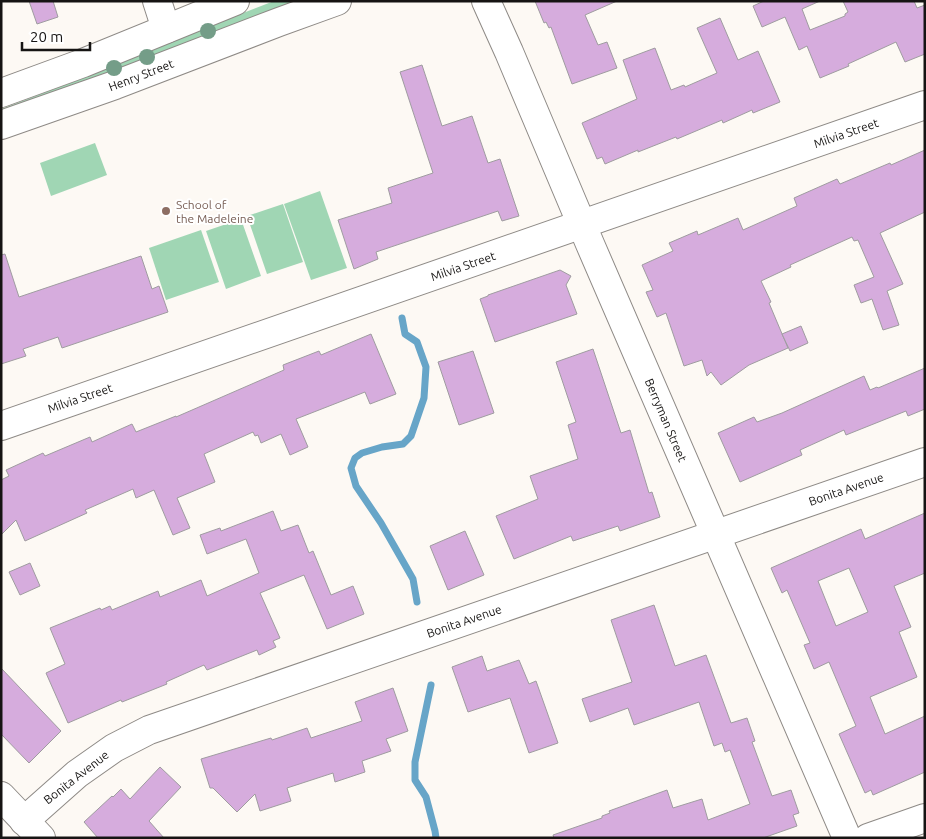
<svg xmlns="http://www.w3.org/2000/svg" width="926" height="839" viewBox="0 0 926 839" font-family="Ubuntu,sans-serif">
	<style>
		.green { fill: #a0d6b4 }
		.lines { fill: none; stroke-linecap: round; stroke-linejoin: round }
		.stream { stroke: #67a5c8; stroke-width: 7 }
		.building { fill: #d6acdd; stroke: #9f9ca0; fill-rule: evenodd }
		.minor-casing { stroke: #8e8a86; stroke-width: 30 }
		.major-casing { stroke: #8e8a86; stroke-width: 30 }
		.minor { stroke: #fff; stroke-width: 28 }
		.major { stroke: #fff; stroke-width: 28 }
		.tree { fill: #749d88 }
		.education-dot { fill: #8d6e63; stroke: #fff; stroke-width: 2 }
		.labels { text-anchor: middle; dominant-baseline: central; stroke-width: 4; stroke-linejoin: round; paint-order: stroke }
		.street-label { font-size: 12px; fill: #161413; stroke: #fff }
		.education-label { font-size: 12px; fill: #785e54; stroke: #fff; text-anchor: start }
	</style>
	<rect width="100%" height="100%" fill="#fdf9f4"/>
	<g class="green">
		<path d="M274,1H306L1,114V109L112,67L157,46Z"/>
		<path d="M95,143L107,175L51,196L40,163Z"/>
		<path d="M320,191L347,268L311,280L284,204Z"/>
		<path d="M283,204L303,262L267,274L247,216Z"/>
		<path d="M241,219L261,276L226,289L206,231Z"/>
		<path d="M201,230L219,282L166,300L149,248Z"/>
	</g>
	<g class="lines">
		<g class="stream">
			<path d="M402,318L405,334L417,342L426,367L424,398L411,436L403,444L382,447L362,453L355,458L351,468L356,486L381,523L413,579L417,602"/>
			<path d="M431,685L415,762V780L426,797L435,831L436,838"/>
		</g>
	</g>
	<g class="building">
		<path d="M29,1H53L58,17L37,24Z"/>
		<path d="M535,1H617L585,15L598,45L607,42L617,68L572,84L551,27L549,28L546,22L544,23Z"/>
		<path d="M764,1H820L802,9L810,30L845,16V14L848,12L843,1H914L917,8L925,5V54L905,62L896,42L848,64L849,66L820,78L807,46L799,50L785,17L762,27L753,6Z"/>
		<path d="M720,18L738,60L758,51L780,102L753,113L752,110L723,123L722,120L677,139L676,137L638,152V150L605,164L602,157L597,159L582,123L637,99L623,60L655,48L671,90L684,85L685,87L717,73L697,28Z"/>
		<path d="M422,65L442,126L472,116L488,163L500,159L519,216L502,221L498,211L376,252L378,259L354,269L338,220L392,203L388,188L433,173L400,72Z"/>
		<path d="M925,150V212L880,233L903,284L887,291L899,325L883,330L872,299L861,303L854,285L874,277L858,240L854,241L852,237L790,265L791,267L761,281L771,302L769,303L788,348L749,365L721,385L711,372L707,376L702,360L684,366L666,313L657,317L646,292L653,290L642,265L673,251L669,243L697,231L698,235L738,218L743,230L797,206L794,198L837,179L840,184L890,163L891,165Z"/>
		<path d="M5,254L19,297L141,256L152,289L159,286L168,312L62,348L58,337L23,349L26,356L1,364V255Z"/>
		<path d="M560,270L571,276L566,285L577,314L495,342L480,299L488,296V295Z"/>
		<path d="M801,326L808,343L790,351L782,334Z"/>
		<path d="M371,334L396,394L370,404L365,392L296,419L308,447L290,455L281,434L261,443L258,435L255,436L253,432L204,454L215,482L177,498L190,528L173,535L154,490L136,498L133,489L85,510L87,513L25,541L16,520L1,535V480L9,476L6,470L43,453L45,456L90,437L92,442L132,424L136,432L176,416V417L284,370L283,365L319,351L321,355Z"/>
		<path d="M593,349L621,433L630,430L649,493L652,492L660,517L620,531L618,526L573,541L571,536L514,559L496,516L538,499L530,476L578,459L568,425L576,422L556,362Z"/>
		<path d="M473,351L494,413L459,425L438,362Z"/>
		<path d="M925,368V409L908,416L906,411L846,435L844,430L800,450L802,455L740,482L718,433L754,417L757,422L782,413L864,376L870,390L877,387L878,388Z"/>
		<path d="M273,511L281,531L298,525L309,553L313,551L331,595L353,586L364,614L327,629L304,575L260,593L280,638L273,641L276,647L259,655L257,650L207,670L204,665L166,682L167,684L122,702L121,700L68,723L46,673L65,664L50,628L100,608L101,610L110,606L112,610L158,591L160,597L201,580L207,596L259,573L246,539L207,554L200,535L220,528L221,531Z"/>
		<path d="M925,513V573L894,586L911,627L899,632L917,677L870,697L885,734L925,716V772L873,795L871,790L865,793L839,734L856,726L829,662L814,669L804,645L810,643L787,590L782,593L771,568L861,529L865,539ZM849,568L868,612L836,626L818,581Z"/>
		<path d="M465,531L484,575L448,590L430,546Z"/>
		<path d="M30,563L40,586L20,595L9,572Z"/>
		<path d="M654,605L675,666L706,655L731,723L747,718L755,741L752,742L772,796L791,790L799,813L793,815L797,826L763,838H554L553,835L602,818V816L610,813L609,811L667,790L673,808L702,799L708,820L750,804L730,750L725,752L722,743L714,746L699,702L634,725L628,708L590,722L582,699L632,682L611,620Z"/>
		<path d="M482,656L487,671L519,660L529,684L536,681L558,743L529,753L510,698L468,712L452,667Z"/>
		<path d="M1,668L61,731L29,763L1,734Z"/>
		<path d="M393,688L408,731L386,739L391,751L362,761L365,772L335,782L333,773L287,788L291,801L260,811L255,794L237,812L213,788H210L201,759L271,738L272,740L307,728L311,738L362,721L355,702Z"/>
		<path d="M160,767L181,787L149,821L164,838H98L84,822L112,796L113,797L121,789L130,799Z"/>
	</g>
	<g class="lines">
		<defs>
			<g id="minor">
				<path d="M157,1L166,29"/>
				<path d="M486,1L509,52L590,244L847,838"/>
				<path d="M1,426L925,105"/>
				<path d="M1,796L41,838"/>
				<path d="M24,821L77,774L114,748L149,730L925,462"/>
				<path d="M868,838L925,818"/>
			</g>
			<g id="major">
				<path d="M1,93L83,63L235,1"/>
				<path d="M1,125L115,85L279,22L337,1"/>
			</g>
		</defs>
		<use href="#minor" class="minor-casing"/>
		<use href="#major" class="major-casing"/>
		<use href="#minor" class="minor"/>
		<use href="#major" class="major"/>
	</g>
	<g class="tree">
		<circle cx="208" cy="31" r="8"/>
		<circle cx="147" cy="57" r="8"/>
		<circle cx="114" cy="68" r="8"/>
	</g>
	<circle class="education-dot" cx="166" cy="211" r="5"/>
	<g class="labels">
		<g class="street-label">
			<text transform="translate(141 75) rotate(-21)">Henry Street</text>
			<text transform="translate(846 133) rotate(-19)">Milvia Street</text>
			<text transform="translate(463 266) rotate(-19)">Milvia Street</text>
			<text transform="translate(80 398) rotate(-19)">Milvia Street</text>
			<text transform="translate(666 420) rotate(67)">Berryman Street</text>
			<text transform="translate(846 489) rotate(-19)">Bonita Avenue</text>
			<text transform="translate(464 621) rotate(-19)">Bonita Avenue</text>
			<text transform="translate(76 777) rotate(-38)">Bonita Avenue</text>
		</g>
		<g class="education-label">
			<text x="176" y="204">School of<tspan x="176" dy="14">the Madeleine</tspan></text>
		</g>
	</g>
	<rect width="926" height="839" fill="none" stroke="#161413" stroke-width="5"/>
	<path d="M22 42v8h68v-8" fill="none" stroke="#161413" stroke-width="2.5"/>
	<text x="30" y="42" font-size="15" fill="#161413" stroke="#ffffff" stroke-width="4" paint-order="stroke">20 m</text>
</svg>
